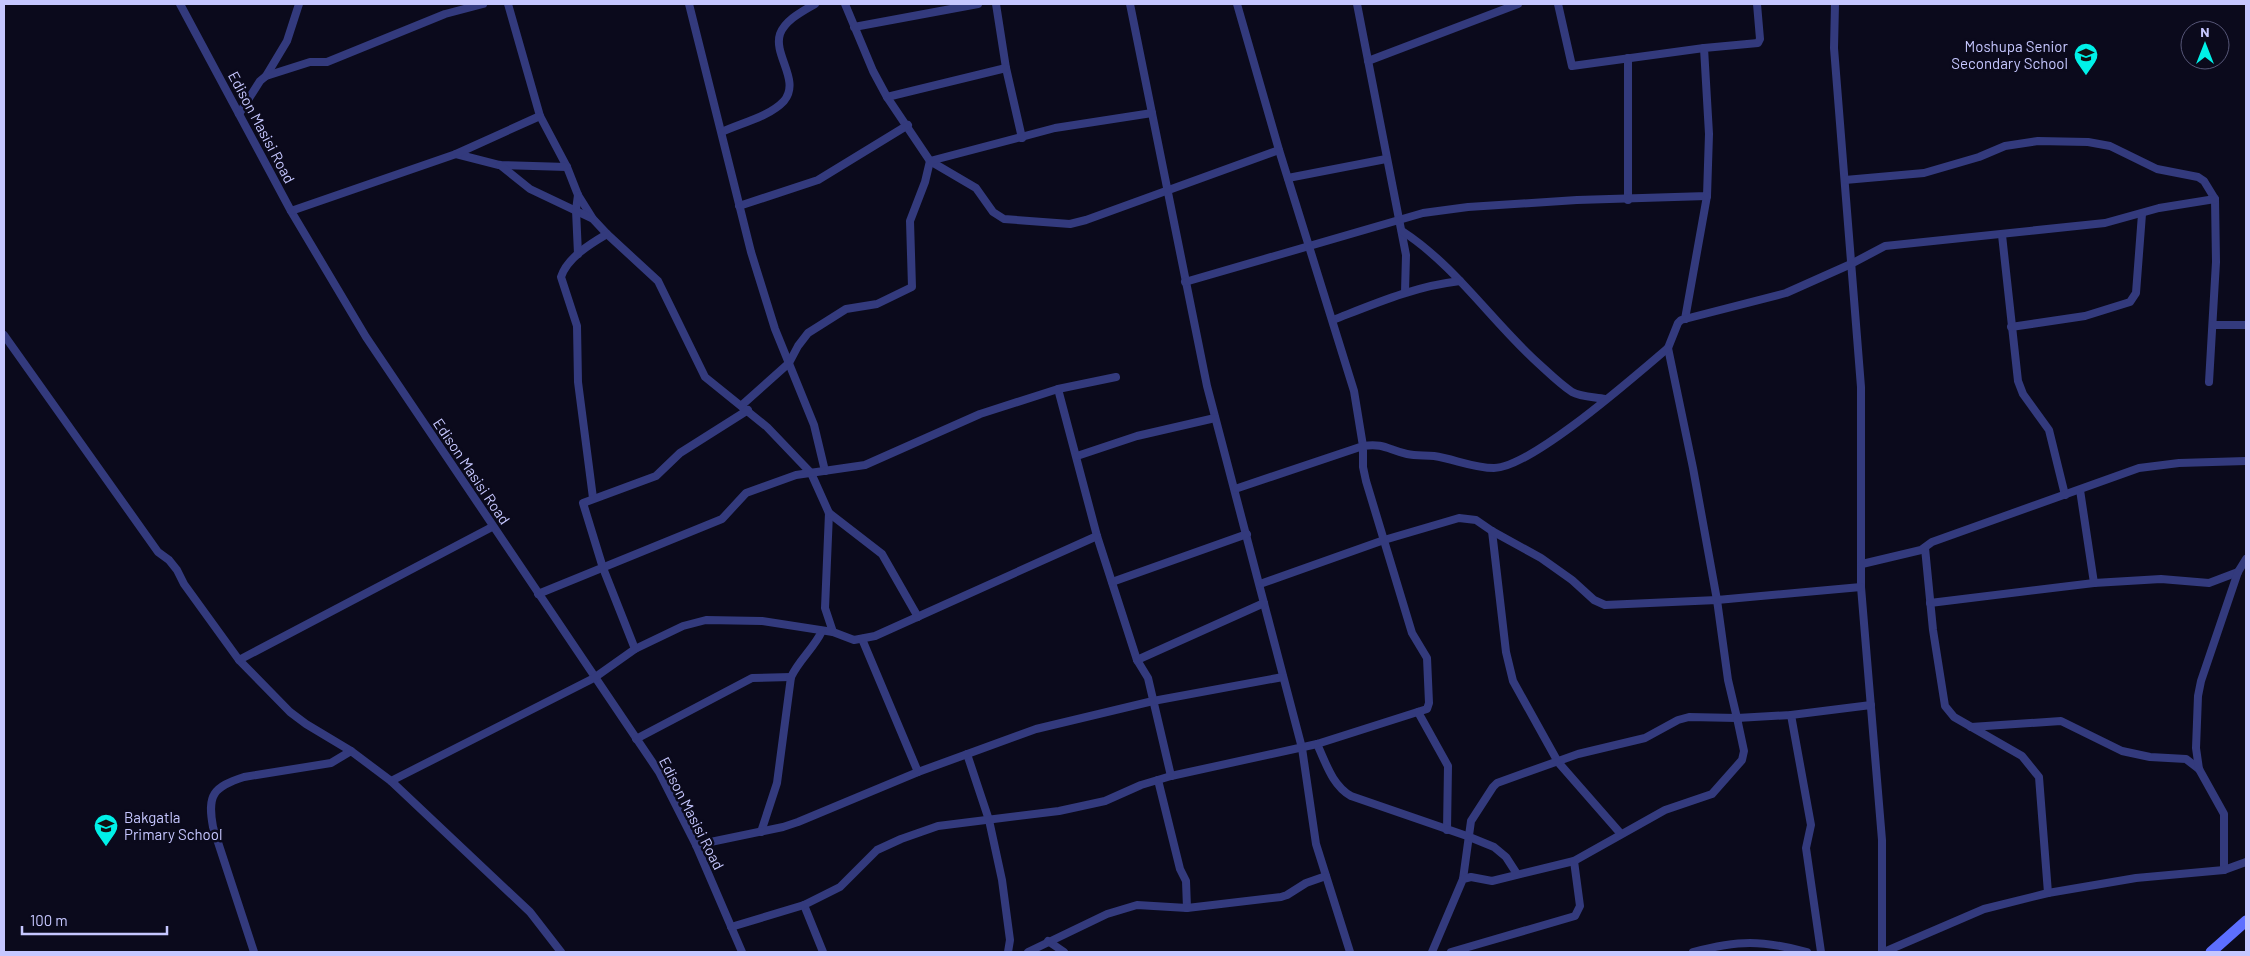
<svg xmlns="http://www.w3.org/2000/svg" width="2250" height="956" viewBox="0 0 2250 956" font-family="Barlow,sans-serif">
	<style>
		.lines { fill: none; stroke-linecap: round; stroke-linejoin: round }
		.street { stroke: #333a7d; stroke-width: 8 }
		.secondary { stroke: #5d6fff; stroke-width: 11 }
		.labels { text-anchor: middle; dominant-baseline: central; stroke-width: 5; stroke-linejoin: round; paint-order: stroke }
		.poi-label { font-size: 15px; fill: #c6c7ff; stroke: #0b0a1c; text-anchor: end }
		.street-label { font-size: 15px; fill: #c6c7ff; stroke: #0b0a1c }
	</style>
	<rect width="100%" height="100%" fill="#0b0a1c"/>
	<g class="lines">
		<g class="street">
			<path d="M180,4L291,211L366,337L659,772L696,845L742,952"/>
			<path d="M508,4L540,116L567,167L578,195L593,219L607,234L658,281L705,377L767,427L811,473L829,513L825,608L833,632"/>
			<path d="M689,4L751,252L775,329L814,425L825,471"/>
			<path d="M845,4L873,71L887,97L930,161L976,188L993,212L1004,219L1070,224L1086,220L1279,150"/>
			<path d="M996,4L1006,68L1022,138"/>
			<path d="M1130,4L1207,386L1302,748L1316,844L1350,952"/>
			<path d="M1357,4L1406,255L1405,292"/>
			<path d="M1558,4L1572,66L1704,48"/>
			<path d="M1835,4L1834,48L1861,387V587L1882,840V952"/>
			<path d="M854,27L978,4"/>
			<path d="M1368,61L1518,4"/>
			<path d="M266,76L287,41L299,4"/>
			<path d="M887,97L1006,68"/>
			<path d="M239,114L260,81L266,76L310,62H327L445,14L483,4"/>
			<path d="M722,132C741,123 769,117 784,101C801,81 773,55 780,34C785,20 803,11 815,4"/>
			<path d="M456,154L499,165L567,167"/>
			<path d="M500,165L530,189L591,218"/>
			<path d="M1288,178L1386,159"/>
			<path d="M1845,180L1924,173L1979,157L2005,146L2038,141L2088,142L2110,146L2157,169L2198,177L2204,181L2215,199L2216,262L2209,382"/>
			<path d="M578,195L576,210L578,254"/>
			<path d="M1628,200V58"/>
			<path d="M739,206L818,180L908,125"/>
			<path d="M291,211L456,154L540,116"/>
			<path d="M1402,231C1456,266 1492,322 1539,364C1550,374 1560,384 1572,392C1581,397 1595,397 1605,399"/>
			<path d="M2002,235L2018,381L2023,394L2049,430L2065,495"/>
			<path d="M1185,282L1423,213L1468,207L1577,200L1707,196L1709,134L1704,48L1758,43L1760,39L1757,4"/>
			<path d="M1685,319L1707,196"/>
			<path d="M1333,320C1374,304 1415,286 1460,281"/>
			<path d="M2213,325H2246"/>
			<path d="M2011,327L2085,316L2130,302L2136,293L2142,214"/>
			<path d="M4,335L158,552L169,560L177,570L184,584L239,660L290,712L306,724L351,751"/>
			<path d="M1058,389L1097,536L1137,660L1148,678L1171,776"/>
			<path d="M742,405L789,363L798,346L808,333L846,309L877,304L912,287L910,221L925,182L930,161L1055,128L1152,113"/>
			<path d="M1077,456L1137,436L1215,418"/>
			<path d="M1235,489L1363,446L1354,391L1279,150L1237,4"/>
			<path d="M2080,490L2094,583"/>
			<path d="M593,498L578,382L577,326L561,277C567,258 590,244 607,234"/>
			<path d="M829,513L882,554L918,617"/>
			<path d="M1492,531L1506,652L1513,681L1558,762L1621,834"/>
			<path d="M1925,548L1933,630L1945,706L1954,717L2022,756L2039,777L2048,893"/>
			<path d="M1862,564L1921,550L1932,542L2139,468L2179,463L2246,461"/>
			<path d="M1112,582L1247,534"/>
			<path d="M1260,584L1384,540L1459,518L1476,520L1492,531L1541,558L1572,580L1594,600L1605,605L1717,600L1728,680L1737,718L1689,717L1678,720L1645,738L1578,754L1497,783L1493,787L1471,821L1463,879"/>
			<path d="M1861,587L1717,600L1693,468L1668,348L1678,323L1681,320L1786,293L1851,264L1885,246L2105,223L2159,208L2215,199"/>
			<path d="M538,594L722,519L746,493L796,475L865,465L980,414L1058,389L1116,377"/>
			<path d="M1930,603L2094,583L2161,579L2209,583L2238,572"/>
			<path d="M862,639L918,772"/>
			<path d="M635,649L603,568L583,503L656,476L680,453L748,410"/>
			<path d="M239,660L492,527"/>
			<path d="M1137,660L1264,603"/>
			<path d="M1418,712L1448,766L1447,830"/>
			<path d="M1791,715L1811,825L1806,848L1821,952"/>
			<path d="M1971,727L2061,721L2122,751L2150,757L2186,759L2199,769"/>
			<path d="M636,739L752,678L791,677"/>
			<path d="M1317,744C1326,763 1332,785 1351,796L1467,836L1494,847L1506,857L1517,874"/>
			<path d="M967,754L989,820L1002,880L1010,940L1008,952"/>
			<path d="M1158,780L1180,869L1186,881L1187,908"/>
			<path d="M391,781L594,678L635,649L683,626L706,620L762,621L833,632L854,640L875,636L1097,536"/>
			<path d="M761,832L777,783L791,677C799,660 814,648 822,631"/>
			<path d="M696,845L783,827L798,822L918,772L1036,729L1153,701L1283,677"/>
			<path d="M2224,870V814L2199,769L2196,748L2198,696L2201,681L2238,572L2246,559"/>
			<path d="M804,905L823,952"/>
			<path d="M731,927L804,905L840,887L877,850L901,839L938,826L1059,811L1105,801L1141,785L1171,776L1317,744L1427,709L1429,703L1427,658L1412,633L1366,481L1363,467V446C1385,443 1388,450 1407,454C1416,456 1425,455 1434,456C1454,459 1474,468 1494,468C1531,468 1636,375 1668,348"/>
			<path d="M1048,941L1064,952"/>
			<path d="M254,952L213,827C207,795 213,787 244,777L331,763L351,751L391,781L530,912L561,952"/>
			<path d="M1028,952L1107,914L1137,905L1187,908L1281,897L1287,895L1306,883L1326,876"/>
			<path d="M1432,952L1463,879L1471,877L1492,881L1574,861L1665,810L1712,794L1742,760L1744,751L1737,718L1791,715L1871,705"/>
			<path d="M1451,952L1575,916L1580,906L1574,861"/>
			<path d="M1693,952C1739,940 1761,940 1807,952"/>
			<path d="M1884,952L1984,909L2048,893L2136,878L2224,870L2246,862"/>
		</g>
		<path class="secondary" d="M2211,952L2246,921"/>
	</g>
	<defs>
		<symbol id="school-pin" viewBox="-11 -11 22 30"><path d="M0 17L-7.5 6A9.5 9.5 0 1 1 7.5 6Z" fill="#00f1e8" stroke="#0b0a1c"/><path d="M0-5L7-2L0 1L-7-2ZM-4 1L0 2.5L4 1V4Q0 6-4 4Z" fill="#111"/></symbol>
	</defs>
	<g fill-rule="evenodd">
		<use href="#school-pin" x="2072" y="41" width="28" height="38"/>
		<use href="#school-pin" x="92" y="812" width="28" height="38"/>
	</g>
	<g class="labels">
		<g class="poi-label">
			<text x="2068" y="46">Moshupa Senior<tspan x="2068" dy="17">Secondary School</tspan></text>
			<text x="124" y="817" text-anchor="start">Bakgatla<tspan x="124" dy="17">Primary School</tspan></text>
		</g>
		<g class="street-label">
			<text transform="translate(262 127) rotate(62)">Edison Masisi Road</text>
			<text transform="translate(472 471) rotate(56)">Edison Masisi Road</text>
			<text transform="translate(692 813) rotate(63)">Edison Masisi Road</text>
		</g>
	</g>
	<rect width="2250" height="956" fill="none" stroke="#c6c7ff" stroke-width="10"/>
	<g transform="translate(2205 45)"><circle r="24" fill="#0b0a1c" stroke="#565677"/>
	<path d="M0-4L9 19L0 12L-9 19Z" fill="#00f1e8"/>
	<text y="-8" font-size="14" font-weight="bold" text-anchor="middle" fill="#c6c7ff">N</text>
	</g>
	<path d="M22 926v8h145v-8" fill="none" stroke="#c6c7ff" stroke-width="2.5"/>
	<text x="30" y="926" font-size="15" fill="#c6c7ff" stroke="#0b0a1c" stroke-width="4" paint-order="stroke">100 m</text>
</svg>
